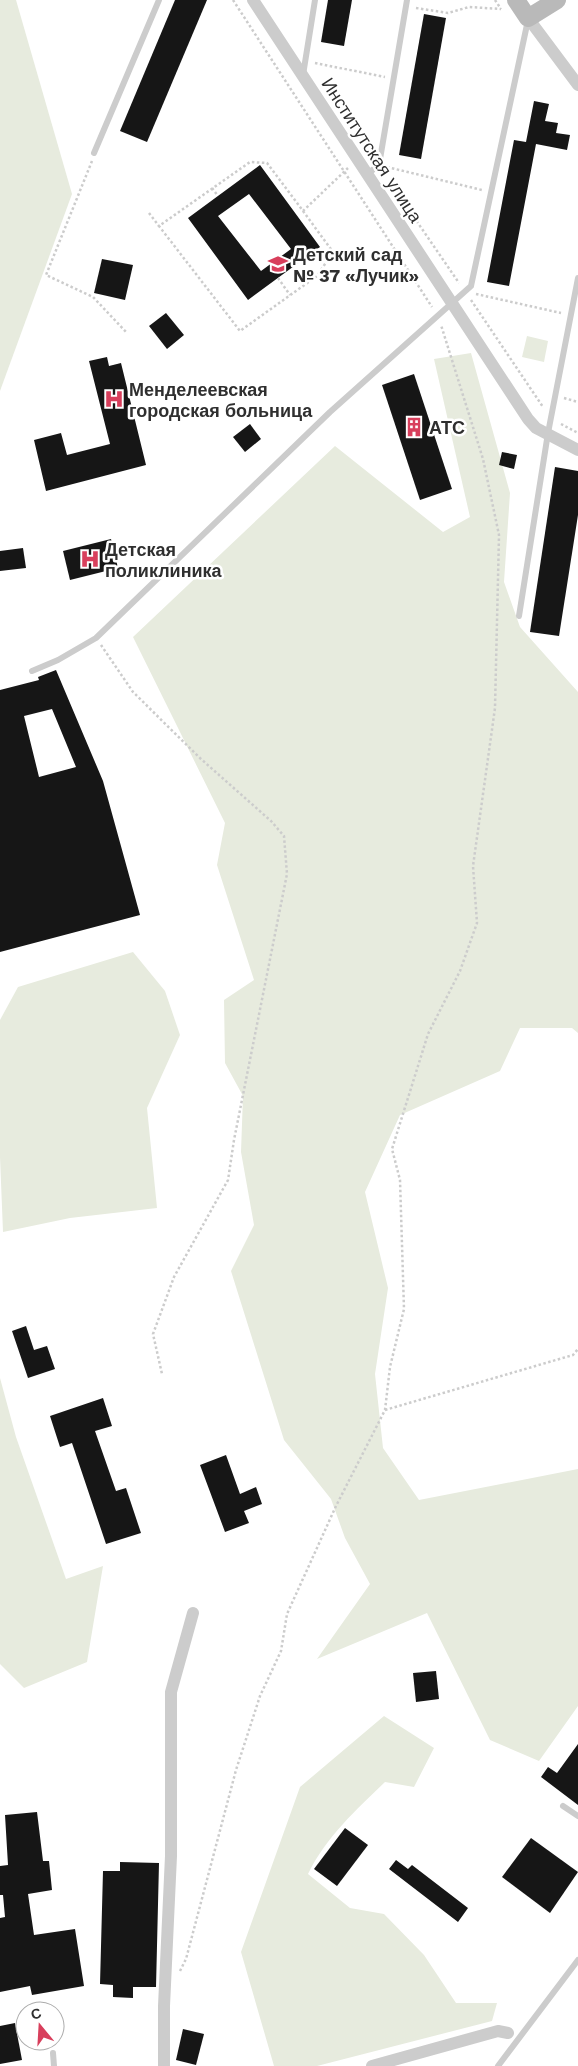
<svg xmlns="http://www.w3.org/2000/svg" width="578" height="2066" viewBox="0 0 578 2066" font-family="'Work Sans',sans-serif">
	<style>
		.green { fill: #e7ebde }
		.building { fill: #161616; fill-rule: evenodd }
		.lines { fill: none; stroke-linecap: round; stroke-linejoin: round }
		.path { stroke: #ccc; stroke-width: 2.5; stroke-dasharray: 2.5 2.5; stroke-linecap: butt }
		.lane { stroke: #ccc; stroke-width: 6 }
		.street { stroke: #ccc; stroke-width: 12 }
		.secondary { stroke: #b9b9b9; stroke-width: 18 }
		.labels { text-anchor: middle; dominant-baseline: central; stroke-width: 5; stroke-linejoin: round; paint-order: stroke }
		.street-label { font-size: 18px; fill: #2f2f2f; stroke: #fff }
		.poi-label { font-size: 18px; font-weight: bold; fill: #2f2f2f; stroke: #fff; text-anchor: start }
	</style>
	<rect width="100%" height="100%" fill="#fff"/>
	<g class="green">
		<path d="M0,0H16L72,194L0,391Z"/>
		<path d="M527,336L548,341L544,362L522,357Z"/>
		<path d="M471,353L510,493L504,582L520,627L578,692V1033L572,1028H520L500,1071L400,1115L365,1192L388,1288L375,1374L383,1448L419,1500L578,1469V1706L539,1761L490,1740L427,1613L317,1659L370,1584L345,1538L331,1499L284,1440L231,1271L254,1225L241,1152L243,1096L225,1063L224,1000L254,980L217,865L225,823L133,637L335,446L443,532L470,517L434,359Z"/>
		<path d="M133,952L165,991L180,1035L147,1108L157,1208L70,1218L3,1232L0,1157V1020L18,987Z"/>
		<path d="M0,1378L16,1437L66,1579L103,1566L87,1662L24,1688L0,1664Z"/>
		<path d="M384,1716L434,1748L414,1787L385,1782C356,1810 326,1837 308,1874L350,1908L384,1914L424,1955L456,2003H497L492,2021L317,2066H274L241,1952L300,1787Z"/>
	</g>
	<g class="building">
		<path d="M175,0H207L147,142L120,131Z"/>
		<path d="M328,0H352L344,46L321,42Z"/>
		<path d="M424,14L446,18L421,159L399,155Z"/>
		<path d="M534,101L549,104L545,121L558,123L556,133L570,135L567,150L536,144L509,286L487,282L514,140L526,142Z"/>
		<path d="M260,165L320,247L248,300L188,218ZM249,194L291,249L261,271L218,216Z"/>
		<path d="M102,259L133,265L125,300L94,293Z"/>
		<path d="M166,313L184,335L167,349L149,326Z"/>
		<path d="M107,357L109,366L121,363L146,465L46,491L34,440L61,433L67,455L110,444L89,361Z"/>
		<path d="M414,374L452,489L420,500L382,385Z"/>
		<path d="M250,424L261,439L245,452L233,437Z"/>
		<path d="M502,452L517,455L514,469L499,465Z"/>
		<path d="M555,467L578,471V515L559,636L530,632Z"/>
		<path d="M111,539L118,568L70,580L63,551Z"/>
		<path d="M23,548L26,568L0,571V551Z"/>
		<path d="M56,670L103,781L140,915L0,952V690L39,680L38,677ZM52,709L76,767L39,777L24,716Z"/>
		<path d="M26,1326L34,1350L47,1346L55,1369L28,1378L12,1331Z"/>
		<path d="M103,1398L112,1426L95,1431L116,1491L126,1488L141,1533L106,1544L72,1443L60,1447L50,1416Z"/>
		<path d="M226,1455L240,1494L256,1487L262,1504L244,1511L249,1523L225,1532L200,1465Z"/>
		<path d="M436,1671L439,1699L416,1702L413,1673Z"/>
		<path d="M578,1744V1805L541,1777L548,1767L557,1773Z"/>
		<path d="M37,1812L43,1861H49L52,1890L28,1894L34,1935L75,1929L84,1986L32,1995L30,1986L0,1992V1918L5,1917L3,1895H0V1866L8,1865L5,1815Z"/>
		<path d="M345,1828L368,1845L337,1886L314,1869Z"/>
		<path d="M531,1838L578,1872L550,1913L502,1877Z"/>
		<path d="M396,1860L408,1869L412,1865L468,1908L458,1922L389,1869Z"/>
		<path d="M120,1862L159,1863L156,1987H133V1998L113,1997V1985L100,1984L103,1871H120Z"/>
		<path d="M15,2023L22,2060L0,2064V2026Z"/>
		<path d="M183,2029L204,2034L196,2065L176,2060Z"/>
	</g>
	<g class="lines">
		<g class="path">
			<path d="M233,0L432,307"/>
			<path d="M495,0L501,9"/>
			<path d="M416,8L448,13L469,7L501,9"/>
			<path d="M315,63L385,77"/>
			<path d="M92,161L46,275L93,297L127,333"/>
			<path d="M387,167L482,190"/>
			<path d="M212,188L218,196"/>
			<path d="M394,188L459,283"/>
			<path d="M303,211L333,252L317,276L240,331L159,226L250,162L267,163L303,211L348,168"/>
			<path d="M149,213L159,226"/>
			<path d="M278,278L290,295"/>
			<path d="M476,294L561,313"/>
			<path d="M471,300L543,407"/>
			<path d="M564,398L578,402"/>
			<path d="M561,424L578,433"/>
			<path d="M101,645L133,692L201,759L271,821L284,836L287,874L234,1140L228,1180L174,1277L153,1334L162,1374"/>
			<path d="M385,1410L573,1355L578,1349"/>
			<path d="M180,1971L186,1959L236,1770L260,1696L281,1651L287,1614L336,1506L385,1410L390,1367L404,1309L400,1180L392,1149L428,1034L460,971L477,923L473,866L495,708L499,535L483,459L441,325"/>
		</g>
		<g class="lane">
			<path d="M303,75L315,0"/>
			<path d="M94,153L159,0"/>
			<path d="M366,175L379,165L407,0"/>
			<path d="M519,616L548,433L578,278"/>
			<path d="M32,671L58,660L96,638L330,412L471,286L528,20"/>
			<path d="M563,1806L578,1816"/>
			<path d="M53,2053L54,2066"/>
			<path d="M498,2066L578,1960"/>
		</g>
		<g class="street">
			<path d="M253,0L528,419L536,428L578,450"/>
			<path d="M528,18L578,85"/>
			<path d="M164,2066V2006L171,1856V1692L193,1613"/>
			<path d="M372,2066L498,2031L508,2033"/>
		</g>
		<path class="secondary" d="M516,0L528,18L557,0"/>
	</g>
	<defs>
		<symbol id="school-bare" viewBox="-9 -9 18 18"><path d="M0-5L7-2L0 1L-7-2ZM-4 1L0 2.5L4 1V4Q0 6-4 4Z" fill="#d83f5c" stroke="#fff" stroke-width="2.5" paint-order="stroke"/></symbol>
		<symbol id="hospital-bare" viewBox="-9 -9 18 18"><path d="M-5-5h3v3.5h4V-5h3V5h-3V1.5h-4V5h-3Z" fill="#d83f5c" stroke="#fff" stroke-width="2.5" paint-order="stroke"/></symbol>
		<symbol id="building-bare" viewBox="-9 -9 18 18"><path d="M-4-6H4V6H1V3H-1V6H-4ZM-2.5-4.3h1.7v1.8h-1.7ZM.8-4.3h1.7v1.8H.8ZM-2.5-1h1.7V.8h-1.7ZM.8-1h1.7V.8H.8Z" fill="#d83f5c" stroke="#fff" stroke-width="2.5" paint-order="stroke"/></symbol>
	</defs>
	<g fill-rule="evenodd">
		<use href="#school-bare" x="264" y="250" width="28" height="28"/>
		<use href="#hospital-bare" x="100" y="385" width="28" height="28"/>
		<use href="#building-bare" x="400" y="413" width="28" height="28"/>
		<use href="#hospital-bare" x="76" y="545" width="28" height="28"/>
	</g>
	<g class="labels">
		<g class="street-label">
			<text transform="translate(372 150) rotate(57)">Институтская улица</text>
		</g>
		<g class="poi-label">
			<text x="293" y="254">Детский сад<tspan x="293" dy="21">№ 37 «Лучик»</tspan></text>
			<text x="129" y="389">Менделеевская<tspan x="129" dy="21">городская больница</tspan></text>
			<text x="429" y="427">АТС</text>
			<text x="105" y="549">Детская<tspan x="105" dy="21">поликлиника</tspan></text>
		</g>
	</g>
	<g transform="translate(40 2026) rotate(342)"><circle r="24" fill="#ffffff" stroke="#acacac"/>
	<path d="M0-4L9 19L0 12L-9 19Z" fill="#d83f5c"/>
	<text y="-8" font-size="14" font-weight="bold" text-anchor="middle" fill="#2f2f2f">С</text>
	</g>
</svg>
